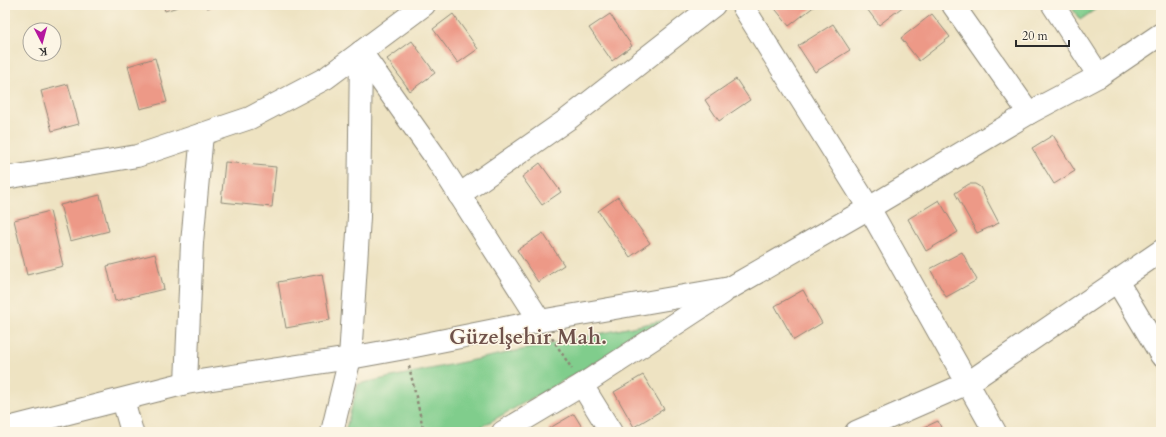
<svg xmlns="http://www.w3.org/2000/svg" width="1166" height="437" viewBox="0 0 1166 437" font-family="Cardo,serif">
	<style>
		.green { fill: #80cd8c; stroke: #567c5c }
		.building { fill: #ed9987 }
		.lines { fill: none; stroke-linecap: round; stroke-linejoin: round }
		.minor-casing { stroke: #8c8776; stroke-width: 24 }
		.path { stroke: #8c8776; stroke-width: 2.5; stroke-dasharray: 3 3; stroke-linecap: butt }
		.minor { stroke: #fff; stroke-width: 22 }
		.labels { text-anchor: middle; dominant-baseline: central; stroke-width: 3; stroke-linejoin: round; paint-order: stroke }
		.district-label { font-size: 21px; font-weight: bold; fill: #6f524b; stroke: #fcf5e5 }
	</style>
	<rect width="100%" height="100%" fill="#fcf5e5"/>
	<filter id="ink" filterUnits="userSpaceOnUse"><feTurbulence type="fractalNoise" baseFrequency=".025" numOctaves="2"/><feDisplacementMap in="SourceGraphic" scale="8" xChannelSelector="R" yChannelSelector="G"/><feConvolveMatrix kernelMatrix="1 2 1 2 8 2 1 2 1" color-interpolation-filters="sRGB"/></filter>
	<filter id="wash" filterUnits="userSpaceOnUse"><feTurbulence type="fractalNoise" baseFrequency=".012" numOctaves="4" result="noise"/><feDisplacementMap in="SourceGraphic" scale="16" xChannelSelector="R" yChannelSelector="G"/><feGaussianBlur stdDeviation="0.9" result="paint"/><feColorMatrix in="noise" values="0 0 0 0 0 0 0 0 0 0 0 0 0 0 0 0 0 1.4 0 .05"/><feComposite in="paint" operator="in"/></filter>
	<g filter="url(#wash)">
		<rect width="100%" height="100%" fill="#eee3c2"/>
		<g class="green">
			<path d="M1070,5H1093L1096,9L1080,20Z"/>
			<path d="M675,318L472,432H345L358,384Z"/>
		</g>
		<g id="blocks">
			<g class="building">
				<path d="M163,5H184L165,11Z"/>
				<path d="M206,5H217V6L207,8Z"/>
				<path d="M772,5H816L789,26Z"/>
				<path d="M864,5H905L879,25Z"/>
				<path d="M453,14L478,49L458,63L433,29Z"/>
				<path d="M610,14L632,46L612,61L589,28Z"/>
				<path d="M932,14L950,37L919,61L901,38Z"/>
				<path d="M833,24L850,50L815,72L798,46Z"/>
				<path d="M412,41L435,73L410,91L387,59Z"/>
				<path d="M155,58L167,102L140,109L128,66Z"/>
				<path d="M736,79L750,100L719,121L705,100Z"/>
				<path d="M68,84L79,124L52,131L41,91Z"/>
				<path d="M1053,135L1075,171L1054,184L1032,148Z"/>
				<path d="M225,162L276,167L272,207L221,202Z"/>
				<path d="M540,163L561,192L542,205L522,177Z"/>
				<path d="M969,184H975L980,187L999,223L977,233L955,193Z"/>
				<path d="M100,195L109,231L70,241L60,205Z"/>
				<path d="M618,197L650,243L630,257L598,211Z"/>
				<path d="M939,200L958,232L926,251L908,219Z"/>
				<path d="M50,211L63,266L27,275L14,220Z"/>
				<path d="M543,233L564,265L538,282L517,250Z"/>
				<path d="M962,252L977,280L946,297L930,269Z"/>
				<path d="M155,254L164,289L115,301L107,266Z"/>
				<path d="M322,274L330,320L286,328L278,282Z"/>
				<path d="M803,290L822,323L794,340L775,306Z"/>
				<path d="M643,375L664,409L634,427L614,392Z"/>
				<path d="M574,414L585,432H550L548,429Z"/>
				<path d="M938,421L943,432H914Z"/>
			</g>
		</g>
	</g>
	<g filter="url(#ink)">
		<use href="#blocks" fill-opacity="0" stroke="#8c8776" stroke-width="1"/>
		<g class="lines">
			<defs>
				<g id="minor">
					<path d="M742,5L869,208L995,432"/>
					<path d="M953,5L1029,113"/>
					<path d="M1053,5L1099,76"/>
					<path d="M361,52L436,158L540,321"/>
					<path d="M5,178L137,156L250,118L326,78L424,5"/>
					<path d="M459,195L568,119L714,5"/>
					<path d="M1117,281L1161,355"/>
					<path d="M186,383L192,243L202,134"/>
					<path d="M582,385L611,432"/>
					<path d="M123,400L132,432"/>
					<path d="M5,429L186,383L350,358L405,348L540,321L730,288L869,208L1029,113L1099,76L1161,34"/>
					<path d="M332,432L350,358L359,217L361,52"/>
					<path d="M503,432L582,385L723,293"/>
					<path d="M856,432L968,383L1161,251"/>
				</g>
			</defs>
			<use href="#minor" class="minor-casing"/>
			<g class="path">
				<path d="M552,338L572,369"/>
				<path d="M409,366L424,432"/>
			</g>
			<use href="#minor" class="minor"/>
		</g>
	</g>
	<g class="labels">
		<g class="district-label">
			<text x="528" y="337">Güzelşehir Mah.</text>
		</g>
	</g>
	<rect width="1166" height="437" fill="none" stroke="#fcf5e5" stroke-width="20"/>
	<g transform="translate(42 42) rotate(174)"><circle r="19" fill="#fcf5e5" stroke="#a8a49b"/>
	<path d="M0-3L7 15L0 10L-7 15Z" fill="#b5179e"/>
	<text y="-6" font-size="11" font-weight="bold" text-anchor="middle" fill="#2b2b2b">K</text>
	</g>
	<path d="M1016 40v6h53v-6" fill="none" stroke="#2b2b2b" stroke-width="2"/>
	<text x="1022" y="40" font-size="12" fill="#2b2b2b" stroke="#fcf5e5" stroke-width="3" paint-order="stroke">20 m</text>
</svg>
